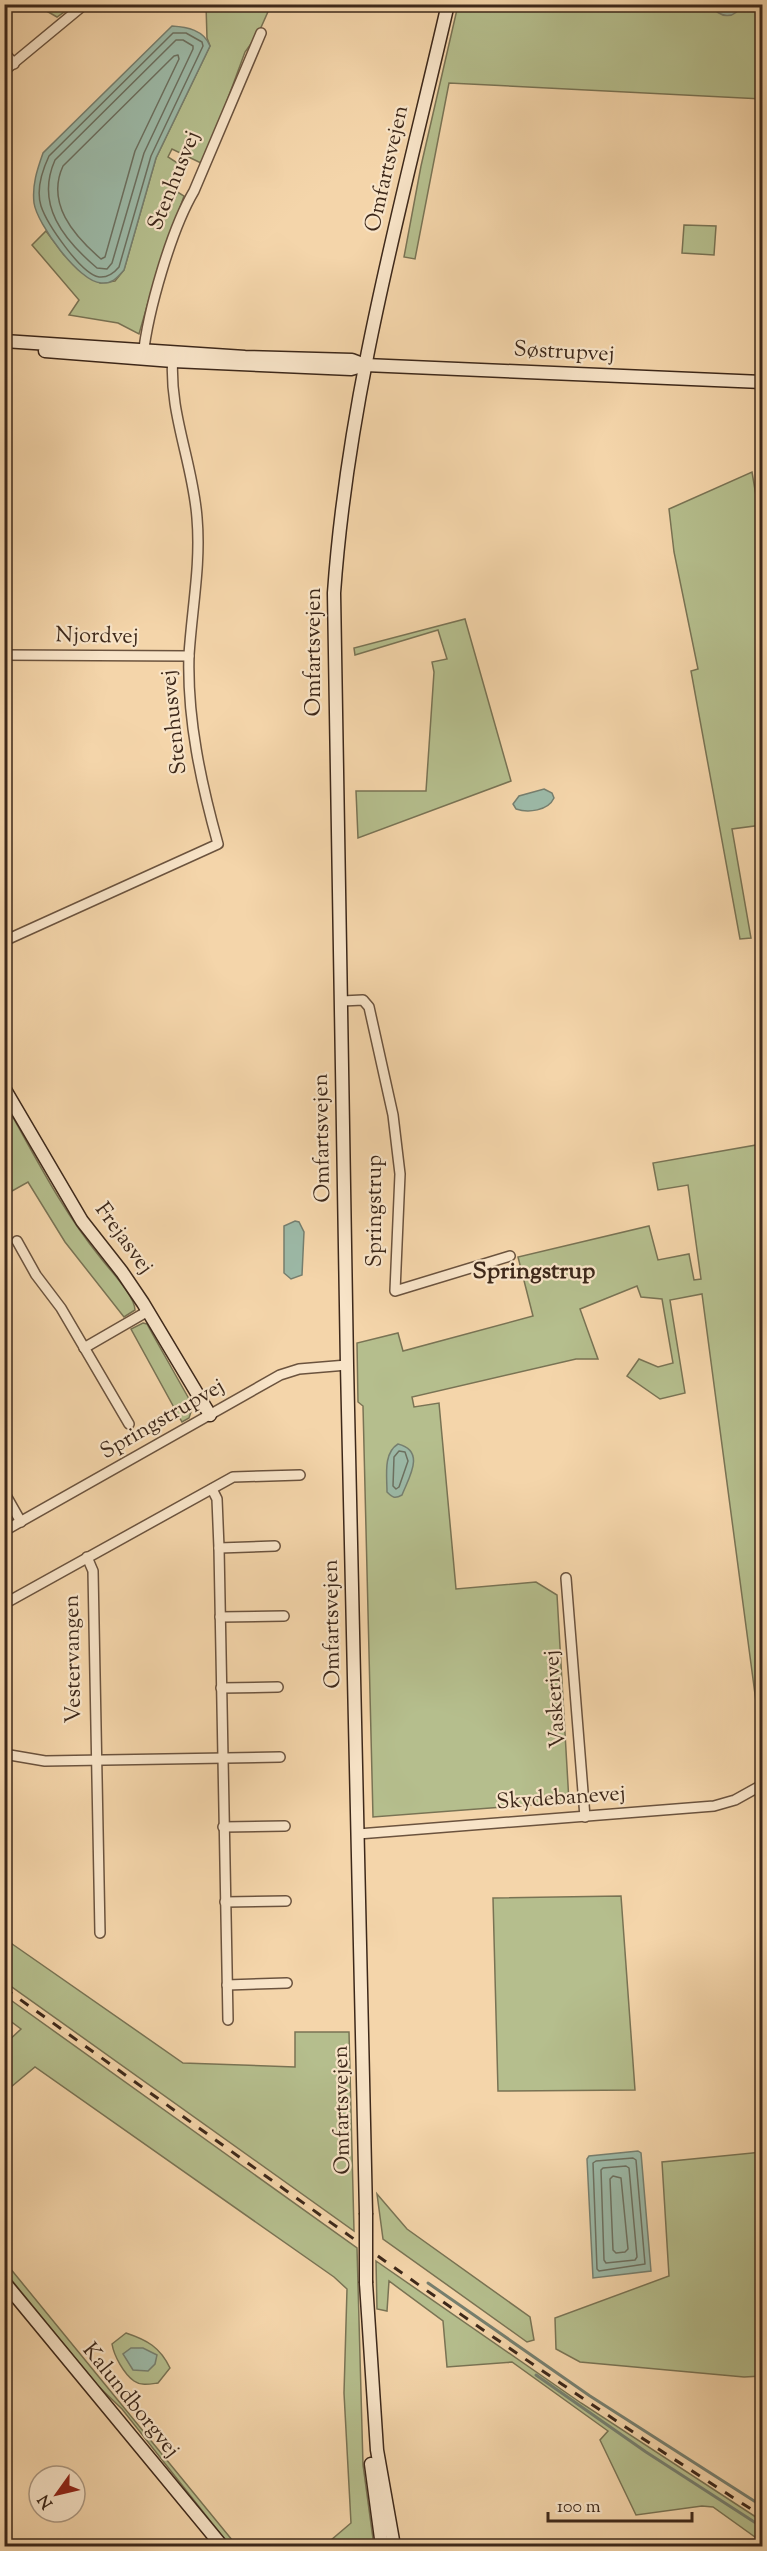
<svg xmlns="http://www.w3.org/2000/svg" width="767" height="2551" viewBox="0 0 767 2551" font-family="'Sorts Mill Goudy',serif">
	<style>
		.green { fill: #b5be8d; stroke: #797354; stroke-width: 1.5 }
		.water { fill: #9cb9a7; stroke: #767f6f; stroke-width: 1.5 }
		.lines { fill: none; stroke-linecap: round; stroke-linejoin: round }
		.shore { stroke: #6c7060; stroke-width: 1.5 }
		.stream { stroke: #767f6f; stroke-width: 3 }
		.street-casing { stroke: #6b533e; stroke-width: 12 }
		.secondary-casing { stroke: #3d281a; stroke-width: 15 }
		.street { stroke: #f8e4c8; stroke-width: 9 }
		.secondary { stroke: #f8e4c8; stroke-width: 12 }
		.rail { stroke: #3d281a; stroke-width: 3; stroke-dasharray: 10 10; stroke-linecap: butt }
		.secondary-bridge-casing { stroke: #3d281a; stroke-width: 15; stroke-linecap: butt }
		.secondary-bridge { stroke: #f8e4c8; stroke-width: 12 }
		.labels { text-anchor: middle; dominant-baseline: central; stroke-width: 4.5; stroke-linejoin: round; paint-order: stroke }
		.street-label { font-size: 22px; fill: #3d281a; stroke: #f8e4c8 }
		.neighbourhood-label { font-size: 24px; font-weight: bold; fill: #3d281a; stroke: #f8e4c8 }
	</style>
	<rect width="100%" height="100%" fill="#f4d5aa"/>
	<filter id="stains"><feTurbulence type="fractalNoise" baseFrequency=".00333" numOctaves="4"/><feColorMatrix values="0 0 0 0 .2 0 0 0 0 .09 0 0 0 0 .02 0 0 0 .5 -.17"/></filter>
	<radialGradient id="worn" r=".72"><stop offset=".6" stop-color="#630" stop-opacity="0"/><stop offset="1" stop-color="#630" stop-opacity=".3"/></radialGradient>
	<g class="green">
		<path d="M36,5H74L57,17Z"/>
		<path d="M206,5H271L258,34L245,52L207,155L201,163L172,149L168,157L179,164L172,178L171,188L184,196L156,275L139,334L118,323L69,315L79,300L32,245L46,231L64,255L100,283L115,281L124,270L156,158L210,46L207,38Z"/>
		<path d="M458,5H762V99L449,83L415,259L404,257L421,166Z"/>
		<path d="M684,225L716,226L714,255L682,253Z"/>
		<path d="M752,472L762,531V825L732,829L751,938L740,939L691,671L698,669L674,552L669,509Z"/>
		<path d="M465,619L511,781L358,838L356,791H426L434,672L432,662L447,659L438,630L355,655L354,648Z"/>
		<path d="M5,1111L10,1112C38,1162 64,1213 100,1257C109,1269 135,1296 135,1310L124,1317L65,1242L28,1182L5,1195Z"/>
		<path d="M762,1144V1747L702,1294L670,1300L685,1393L660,1399L627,1376L639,1359L658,1367L673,1363L662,1299L641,1297L637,1286L580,1309L598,1359H576L412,1397L414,1407L439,1403L456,1589L536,1582L557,1595L569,1802L373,1817L363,1406L358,1402L357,1343L398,1333L403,1351L533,1316L518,1257L649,1226L658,1260L689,1254L694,1280L701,1279L688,1185L658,1190L653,1163Z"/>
		<path d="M143,1323L147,1324L153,1335L193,1406L189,1418L182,1422L131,1329Z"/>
		<path d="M621,1896L635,2090L498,2091L493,1898Z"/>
		<path d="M5,1939L183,2063L295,2067V2032H349L354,2231L5,1982Z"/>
		<path d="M5,1996L357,2248L363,2465L374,2546H324L351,2523L344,2393L347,2289L334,2277L35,2067L5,2092V2044L21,2029L5,2017Z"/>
		<path d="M762,2152V2376L744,2377L580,2362L556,2349L555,2318L669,2276L662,2162Z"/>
		<path d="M377,2194L407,2229L530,2317L534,2340L527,2342L383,2239Z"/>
		<path d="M376,2261L581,2403L762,2521V2542L713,2507L702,2506L636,2515L600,2440L608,2431L512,2362L447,2367L443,2321L389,2281L387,2311L377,2309Z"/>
		<path d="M4,2262H5L237,2546H230L122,2409L97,2385L5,2272Z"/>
		<path d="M126,2333C147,2340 160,2347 170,2368L158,2383C150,2384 141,2386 134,2381C124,2374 114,2356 112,2344Z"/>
	</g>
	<g class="water">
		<path d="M711,5H741C735,20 719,18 711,5Z"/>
		<path d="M172,26C187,27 204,30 210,46L156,158L124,270C117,278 112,284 101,283C79,282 37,224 34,203C32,185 37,170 43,153Z"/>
		<path d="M544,789L552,793L554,798C548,811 528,813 516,809L513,804L519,796Z"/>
		<path d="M295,1221L299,1222L304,1232L302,1275L291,1279L284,1273V1226Z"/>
		<path d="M398,1444C426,1451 409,1477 402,1495C395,1499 393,1498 387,1492C387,1476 383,1453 398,1444Z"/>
		<path d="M638,2151L641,2153L651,2271L593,2278L587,2159L589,2156Z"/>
		<path d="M131,2348H143L157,2355L155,2364L148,2371L133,2370L123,2354Z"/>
	</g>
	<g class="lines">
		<g class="shore">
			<path d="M173,33H186L202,42L203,46L151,156L119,267C114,273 108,278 99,277C81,274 47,224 41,206C36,190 42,171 49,156Z"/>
			<path d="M176,40H183L193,46V49L144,153L112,263L107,269L97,268C64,240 35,205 55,160Z"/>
			<path d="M178,55L179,59L135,151L105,257L101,259C73,235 46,203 63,166L174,56Z"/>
			<path d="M399,1451L405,1452L408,1461L399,1487L396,1489L393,1486L394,1457Z"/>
			<path d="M633,2158L636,2160L645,2264L599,2271L597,2269L593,2163L596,2161Z"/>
			<path d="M626,2166L629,2168L637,2257L635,2260L606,2263L604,2260L601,2170L603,2168Z"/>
			<path d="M613,2176L621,2178L628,2249L625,2252L616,2253L613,2250L610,2179Z"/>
		</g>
		<g class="stream">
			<path d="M428,2283L590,2396L762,2506"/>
			<path d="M536,2375L646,2452L762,2527"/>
		</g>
		<defs>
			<g id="street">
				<path d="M4,52L14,64"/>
				<path d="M4,71L85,4"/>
				<path d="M4,254H6"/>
				<path d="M143,356C148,311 171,230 194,191L261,33"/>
				<path d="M4,655L189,656"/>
				<path d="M4,941L218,844C201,783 187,719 189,655C192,608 201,564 197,518C193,462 168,412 173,355"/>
				<path d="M342,1001L363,1000L369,1007L393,1115L400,1174L395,1291L510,1256"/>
				<path d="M17,1241L36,1275L61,1308L129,1424"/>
				<path d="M84,1348L148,1311"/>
				<path d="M212,1489L217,1499L219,1548L228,2020"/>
				<path d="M4,1492L21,1522"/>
				<path d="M4,1531L280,1375L299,1369L347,1365"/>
				<path d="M219,1548L275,1546"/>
				<path d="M87,1557L93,1571L100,1933"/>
				<path d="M566,1578L585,1817"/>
				<path d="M4,1604L233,1477L300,1475"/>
				<path d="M220,1617L284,1616"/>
				<path d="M221,1688L278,1687"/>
				<path d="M4,1754L45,1761L280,1757"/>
				<path d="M223,1827L285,1826"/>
				<path d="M358,1834L714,1806L735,1800L762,1785"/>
				<path d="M225,1902L286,1901"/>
				<path d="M227,1985L287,1983"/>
			</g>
			<g id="secondary">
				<path d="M4,341L245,357L352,360L365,365L762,382"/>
				<path d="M45,351L173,361L351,369L365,365"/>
				<path d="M4,1088L82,1221L122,1272L143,1303L210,1415"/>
				<path d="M366,2213L347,1365L334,593C348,393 403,199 448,4"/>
				<path d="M4,2282L222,2546"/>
				<path d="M366,2283L377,2450L394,2546"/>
				<path d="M371,2464L382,2546"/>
			</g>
		</defs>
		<use href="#street" class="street-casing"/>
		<use href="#secondary" class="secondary-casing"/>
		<use href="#street" class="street"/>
		<use href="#secondary" class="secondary"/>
		<path class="rail" d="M4,1988C255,2167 502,2351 762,2516"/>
		<defs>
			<path id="secondary-bridge" d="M366,2213V2283"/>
		</defs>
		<use href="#secondary-bridge" class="secondary-bridge-casing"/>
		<use href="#secondary-bridge" class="secondary-bridge"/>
	</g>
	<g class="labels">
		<g class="street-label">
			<text transform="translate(388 169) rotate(-77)">Omfartsvejen</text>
			<text transform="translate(175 181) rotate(-68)">Stenhusvej</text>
			<text transform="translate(564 353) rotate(3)">Søstrupvej</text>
			<text transform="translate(97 637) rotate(1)">Njordvej</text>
			<text transform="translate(315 652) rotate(-90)">Omfartsvejen</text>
			<text transform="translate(175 722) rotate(-96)">Stenhusvej</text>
			<text transform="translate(323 1138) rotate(-91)">Omfartsvejen</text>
			<text transform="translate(376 1211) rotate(-90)">Springstrup</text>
			<text transform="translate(123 1239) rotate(54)">Frejasvej</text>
			<text transform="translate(163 1420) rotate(-30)">Springstrupvej</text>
			<text transform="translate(333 1624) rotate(-91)">Omfartsvejen</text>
			<text transform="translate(74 1659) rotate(-91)">Vestervangen</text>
			<text transform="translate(556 1699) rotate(-94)">Vaskerivej</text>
			<text transform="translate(561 1799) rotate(-4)">Skydebanevej</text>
			<text transform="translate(343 2110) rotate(-91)">Omfartsvejen</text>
			<text transform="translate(130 2401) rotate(51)">Kalundborgvej</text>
		</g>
		<g class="neighbourhood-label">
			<text x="534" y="1272">Springstrup</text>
		</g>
	</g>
	<rect width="767" height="2551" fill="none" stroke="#f4d5aa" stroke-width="24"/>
	<rect x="6" y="6" width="755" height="2539" fill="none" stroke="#3d281a" stroke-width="3"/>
	<rect x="12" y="12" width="743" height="2527" fill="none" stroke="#3d281a" stroke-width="1.5"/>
	<g transform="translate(57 2494) rotate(236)"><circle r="28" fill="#f8e4c8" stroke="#ad9982" stroke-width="1.5"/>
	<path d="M0-4.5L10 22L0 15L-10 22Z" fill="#8f2418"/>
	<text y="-9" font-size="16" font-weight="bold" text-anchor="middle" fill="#3d281a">N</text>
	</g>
	<path d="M548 2512v9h144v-9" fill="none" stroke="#3d281a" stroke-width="3"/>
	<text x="557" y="2512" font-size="18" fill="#3d281a" stroke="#f8e4c8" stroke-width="4.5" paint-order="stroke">100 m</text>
	<rect width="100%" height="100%" filter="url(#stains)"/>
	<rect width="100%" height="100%" fill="url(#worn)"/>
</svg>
